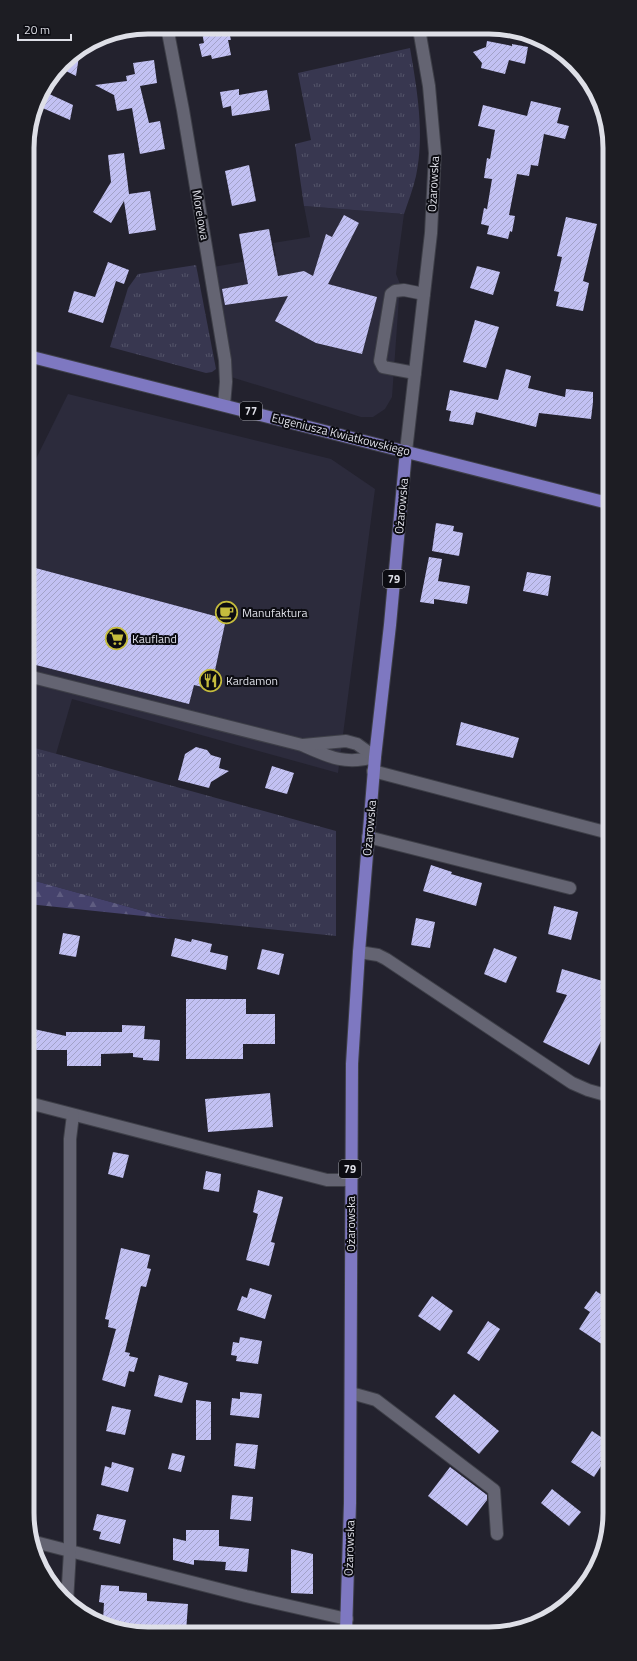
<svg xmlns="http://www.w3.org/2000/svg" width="637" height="1661" viewBox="0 0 637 1661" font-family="'Titillium Web',sans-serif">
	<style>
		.built { fill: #2c2b3c }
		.grass { fill: url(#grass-tufts) }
		.forest { fill: url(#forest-firs) }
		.building { fill: url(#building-hatch) }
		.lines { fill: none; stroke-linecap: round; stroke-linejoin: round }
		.minor-casing { stroke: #3e3f48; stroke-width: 14 }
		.major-casing { stroke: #3e3f48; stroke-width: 14 }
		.minor { stroke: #646472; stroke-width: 12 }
		.major { stroke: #7e78c1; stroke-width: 12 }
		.labels { text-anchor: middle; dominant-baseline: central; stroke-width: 4; stroke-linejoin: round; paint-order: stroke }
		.shield { fill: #0c0c12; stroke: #9fa0a7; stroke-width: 1 }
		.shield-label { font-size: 11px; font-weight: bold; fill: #dedfe7 }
		.street-label { font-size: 12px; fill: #dedfe7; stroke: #0c0c12 }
		.poi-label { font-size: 12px; fill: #dedfe7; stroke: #0c0c12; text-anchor: start }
		.rim { fill: none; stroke: #dedfe7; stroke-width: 5 }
	</style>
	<defs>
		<pattern id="grass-tufts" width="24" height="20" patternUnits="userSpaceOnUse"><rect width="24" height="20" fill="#383750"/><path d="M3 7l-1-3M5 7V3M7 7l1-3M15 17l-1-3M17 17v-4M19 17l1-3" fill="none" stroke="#545469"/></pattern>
		<pattern id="forest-firs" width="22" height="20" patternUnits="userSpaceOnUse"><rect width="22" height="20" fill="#45426c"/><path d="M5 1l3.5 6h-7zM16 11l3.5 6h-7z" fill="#5f5d81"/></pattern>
		<pattern id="building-hatch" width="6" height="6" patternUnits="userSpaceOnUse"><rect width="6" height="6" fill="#c2c1f3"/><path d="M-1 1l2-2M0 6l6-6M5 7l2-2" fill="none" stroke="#a2a2c8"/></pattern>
	</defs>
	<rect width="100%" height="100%" fill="#23222e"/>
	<g class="built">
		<path d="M304,206L404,214L396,274L400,284L392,397L385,409L373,417H361L231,377L213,267L276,256L273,243L310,237Z"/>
		<path d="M68,394L331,459L375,489L338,773L72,699L56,754L28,746V475Z"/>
	</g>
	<g class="grass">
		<path d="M410,48C417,89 425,135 416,176C413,189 408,202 404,214L304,206L295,144L311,140L298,73Z"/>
		<path d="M196,265L216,369L212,372L206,373L110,347L128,288L138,274Z"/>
		<path d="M28,746L336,831V936L172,919L28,879Z"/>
	</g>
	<path class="forest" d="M28,879L172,919L28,904Z"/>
	<g class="building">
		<path d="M201,27L228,28L231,40H228L231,55L212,59L211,55L202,57L199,44L204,43Z"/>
		<path d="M487,41L512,46V44L528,47L525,64L509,60L505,74L481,68L482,63L473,52L486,47Z"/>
		<path d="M80,50L76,76L60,68L68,57Z"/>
		<path d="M154,60L157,83L140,86L149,123L160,121L165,149L140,154L132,108L117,111L114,95L95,85L127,81L126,76L135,74L133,63Z"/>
		<path d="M239,89V95L267,90L270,110L232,116L231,106L223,108L220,92Z"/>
		<path d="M45,92L73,105L70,120L38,106Z"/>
		<path d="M531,101L561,108L557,123L569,126L565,139L544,134L538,166L531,165L529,176L517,174L509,215L515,216L512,232L510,231L508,239L487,234L489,226L481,224L484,208L487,209L492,179L484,178L487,158L490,159L495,130L478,126L483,105L527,116Z"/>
		<path d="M124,153L129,194L150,191L156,230L129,234L124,201L111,223L93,212L111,182L108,155Z"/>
		<path d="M249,165L256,201L232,206L225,171Z"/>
		<path d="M344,215L359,223L328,284L377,297L362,354L316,343L275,321L288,296L225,305L222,289L248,284L239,234L269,229L278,276L304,271L313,276L326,234L332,237Z"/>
		<path d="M566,217L597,224L583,281L589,283L583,311L556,306L559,292L554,291L562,257L557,256Z"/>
		<path d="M108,262L129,270L124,284L116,281L103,323L68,312L74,291L95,297Z"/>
		<path d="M477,266L500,272L493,295L470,288Z"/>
		<path d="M475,320L499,327L486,368L463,362Z"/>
		<path d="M506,369L531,376L528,388L565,397L566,389L593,392V402L591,419L539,413L536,427L476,412L473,425L449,421L451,411L446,410L450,390L498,400Z"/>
		<path d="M436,523L454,526L453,531L463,533L459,556L432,551Z"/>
		<path d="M429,557L442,559L438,581L470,586L467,604L434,599V604L420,602Z"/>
		<path d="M28,566L226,619L211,689L194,685L189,704L28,663Z"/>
		<path d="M527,572L551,576L548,596L523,591Z"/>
		<path d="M461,722L519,738L513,758L456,745Z"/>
		<path d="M196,747L207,750L211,755L221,758L219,768L229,771L211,782L209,788L178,780L185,754Z"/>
		<path d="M272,766L294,773L287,794L265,788Z"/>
		<path d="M431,865L452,872L451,874L482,883L476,906L423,891Z"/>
		<path d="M554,906L578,912L571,940L548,934Z"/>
		<path d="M416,918L435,922L430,948L411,945Z"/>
		<path d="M63,933L80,936L76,957L59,954Z"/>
		<path d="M175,938L191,942L192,939L212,944L210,952L228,956L226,970L171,956Z"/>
		<path d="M494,948L517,957L506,983L484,974Z"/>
		<path d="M262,949L284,954L279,975L257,969Z"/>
		<path d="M562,969L609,983V1025L589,1065L543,1042L567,995L556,992Z"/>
		<path d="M186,999H246V1014H275V1044H243V1059H186Z"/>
		<path d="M122,1025L145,1026L144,1039L160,1040L159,1061L143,1060V1058L133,1057V1053L101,1054V1066H67V1050H29V1028L66,1036V1032H122Z"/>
		<path d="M270,1093L273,1127L208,1132L205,1099Z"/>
		<path d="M113,1152L129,1155L123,1178L108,1174Z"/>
		<path d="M206,1171L221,1174L219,1192L203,1189Z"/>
		<path d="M258,1190L283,1197L271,1242L275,1243L269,1266L246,1260L258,1214L253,1212Z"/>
		<path d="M121,1248L150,1255L147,1268L151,1269L146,1287L141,1286L125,1352L130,1353L129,1356L138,1358L134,1372L129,1371L125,1387L102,1380L116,1329L108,1327L109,1320L105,1319Z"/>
		<path d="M250,1288L272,1295L265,1319L237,1310L242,1296L247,1298Z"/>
		<path d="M596,1291L609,1300V1349L579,1329L590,1312L584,1308Z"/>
		<path d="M432,1296L453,1311L440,1331L418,1316Z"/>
		<path d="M488,1321L500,1329L479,1361L467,1353Z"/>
		<path d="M240,1337L262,1341L258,1364L236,1361L237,1356L231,1355L233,1342L239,1343Z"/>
		<path d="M159,1375L188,1383L182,1403L154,1396Z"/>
		<path d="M240,1392L262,1394L259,1418L230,1415L232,1398L240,1399Z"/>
		<path d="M454,1394L499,1431L479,1454L435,1417Z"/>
		<path d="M196,1400L211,1402V1440H196Z"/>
		<path d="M112,1406L131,1410L125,1435L106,1431Z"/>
		<path d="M592,1431L610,1443V1448L600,1462L603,1463L594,1477L571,1462Z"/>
		<path d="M236,1443L258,1445L255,1469L234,1466Z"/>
		<path d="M172,1453L185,1456L181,1472L168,1469Z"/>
		<path d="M112,1462L134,1468L128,1492L101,1485L105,1466L111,1468Z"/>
		<path d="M450,1467L487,1495V1500L467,1526L428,1496Z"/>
		<path d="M552,1489L581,1512L569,1526L541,1503Z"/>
		<path d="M232,1495L253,1497L251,1521L230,1519Z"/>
		<path d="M97,1514L126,1520L120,1544L99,1539L101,1532L93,1530Z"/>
		<path d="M186,1530H219V1546L249,1549L247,1572L225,1570L226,1562L194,1560V1565L173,1560V1538L186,1541Z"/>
		<path d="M291,1549L313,1554V1594L291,1593Z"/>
		<path d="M101,1585L119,1586V1591L147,1593V1601L188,1604L186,1632H165V1629L144,1628V1625L123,1624V1622L103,1620L104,1603L99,1602Z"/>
	</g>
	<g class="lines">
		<defs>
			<g id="minor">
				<path d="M167,27L183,110L225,360L226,382L224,405"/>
				<path d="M415,373L383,367L380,361L391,294L395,291L404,290L424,294"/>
				<path d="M406,451L431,233L435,153L429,86L419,29"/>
				<path d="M28,676L302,745C329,757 344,765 375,757"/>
				<path d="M303,745L346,741L357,744L375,757"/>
				<path d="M373,771L609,833"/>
				<path d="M368,837L570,888"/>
				<path d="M359,952L378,955L386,959L572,1083L588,1090L609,1096"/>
				<path d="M29,1103L327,1180H350"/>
				<path d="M351,1393L376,1400L494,1490L497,1534"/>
				<path d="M31,1541L246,1596L347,1619"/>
				<path d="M67,1602L70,1551V1139L73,1115"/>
			</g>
			<g id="major">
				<path d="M28,356L608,503"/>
				<path d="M346,1632L350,1503L352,1064L359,952L375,757L390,625L406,451"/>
			</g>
		</defs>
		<use href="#minor" class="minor-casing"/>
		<use href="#major" class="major-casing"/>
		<use href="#minor" class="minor"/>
		<use href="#major" class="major"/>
	</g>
	<defs>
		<symbol id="cafe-ring" viewBox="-11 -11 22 22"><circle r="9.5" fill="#0c0c12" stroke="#c5bc3d" stroke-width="1.5"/><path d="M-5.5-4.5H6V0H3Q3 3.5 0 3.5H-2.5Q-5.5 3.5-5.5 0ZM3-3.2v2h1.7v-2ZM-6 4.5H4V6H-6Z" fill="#c5bc3d"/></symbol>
		<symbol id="supermarket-ring" viewBox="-11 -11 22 22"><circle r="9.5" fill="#0c0c12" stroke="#c5bc3d" stroke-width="1.5"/><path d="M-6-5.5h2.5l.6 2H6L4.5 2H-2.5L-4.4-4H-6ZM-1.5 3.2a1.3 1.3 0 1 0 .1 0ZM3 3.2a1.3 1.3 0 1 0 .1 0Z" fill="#c5bc3d"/></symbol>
		<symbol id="restaurant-ring" viewBox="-11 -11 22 22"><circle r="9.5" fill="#0c0c12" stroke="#c5bc3d" stroke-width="1.5"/><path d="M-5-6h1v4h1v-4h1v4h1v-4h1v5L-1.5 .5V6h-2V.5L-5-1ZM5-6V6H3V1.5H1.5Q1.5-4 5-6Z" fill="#c5bc3d"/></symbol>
	</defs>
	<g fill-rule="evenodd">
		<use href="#cafe-ring" x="214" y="600" width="25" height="25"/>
		<use href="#supermarket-ring" x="104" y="626" width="25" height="25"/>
		<use href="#restaurant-ring" x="198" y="668" width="25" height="25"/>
	</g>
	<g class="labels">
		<g class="shield">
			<rect x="240" y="402" width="22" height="18" rx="3"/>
			<rect x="383" y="570" width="22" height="18" rx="3"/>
			<rect x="339" y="1160" width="22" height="18" rx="3"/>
		</g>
		<g class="shield-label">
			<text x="251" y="411">77</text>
			<text x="394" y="579">79</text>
			<text x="350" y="1169">79</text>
		</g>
		<g class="street-label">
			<text transform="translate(433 184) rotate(-87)">Ożarowska</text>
			<text transform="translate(201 215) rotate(80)">Morelowa</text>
			<text transform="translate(341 434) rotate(14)">Eugeniusza Kwiatkowskiego</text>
			<text transform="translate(401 506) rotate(-85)">Ożarowska</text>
			<text transform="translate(369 828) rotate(-85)">Ożarowska</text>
			<text transform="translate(350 1224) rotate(-90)">Ożarowska</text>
			<text transform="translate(349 1548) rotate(-88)">Ożarowska</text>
		</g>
		<g class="poi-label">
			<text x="242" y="612">Manufaktura</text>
			<text x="132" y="638">Kaufland</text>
			<text x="226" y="680">Kardamon</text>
		</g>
	</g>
	<path d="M0 0H637V1661H0ZM148 34H489A114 114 0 0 1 603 148V1513A114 114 0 0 1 489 1627H148A114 114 0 0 1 34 1513V148A114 114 0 0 1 148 34Z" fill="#1d1d23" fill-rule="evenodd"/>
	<path class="rim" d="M148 34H489A114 114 0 0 1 603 148V1513A114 114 0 0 1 489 1627H148A114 114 0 0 1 34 1513V148A114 114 0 0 1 148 34Z"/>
	<path d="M18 34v6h53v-6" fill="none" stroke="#dedfe7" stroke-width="2"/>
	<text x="24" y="34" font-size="12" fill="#dedfe7" stroke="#0c0c12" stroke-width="3" paint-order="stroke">20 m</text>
</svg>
